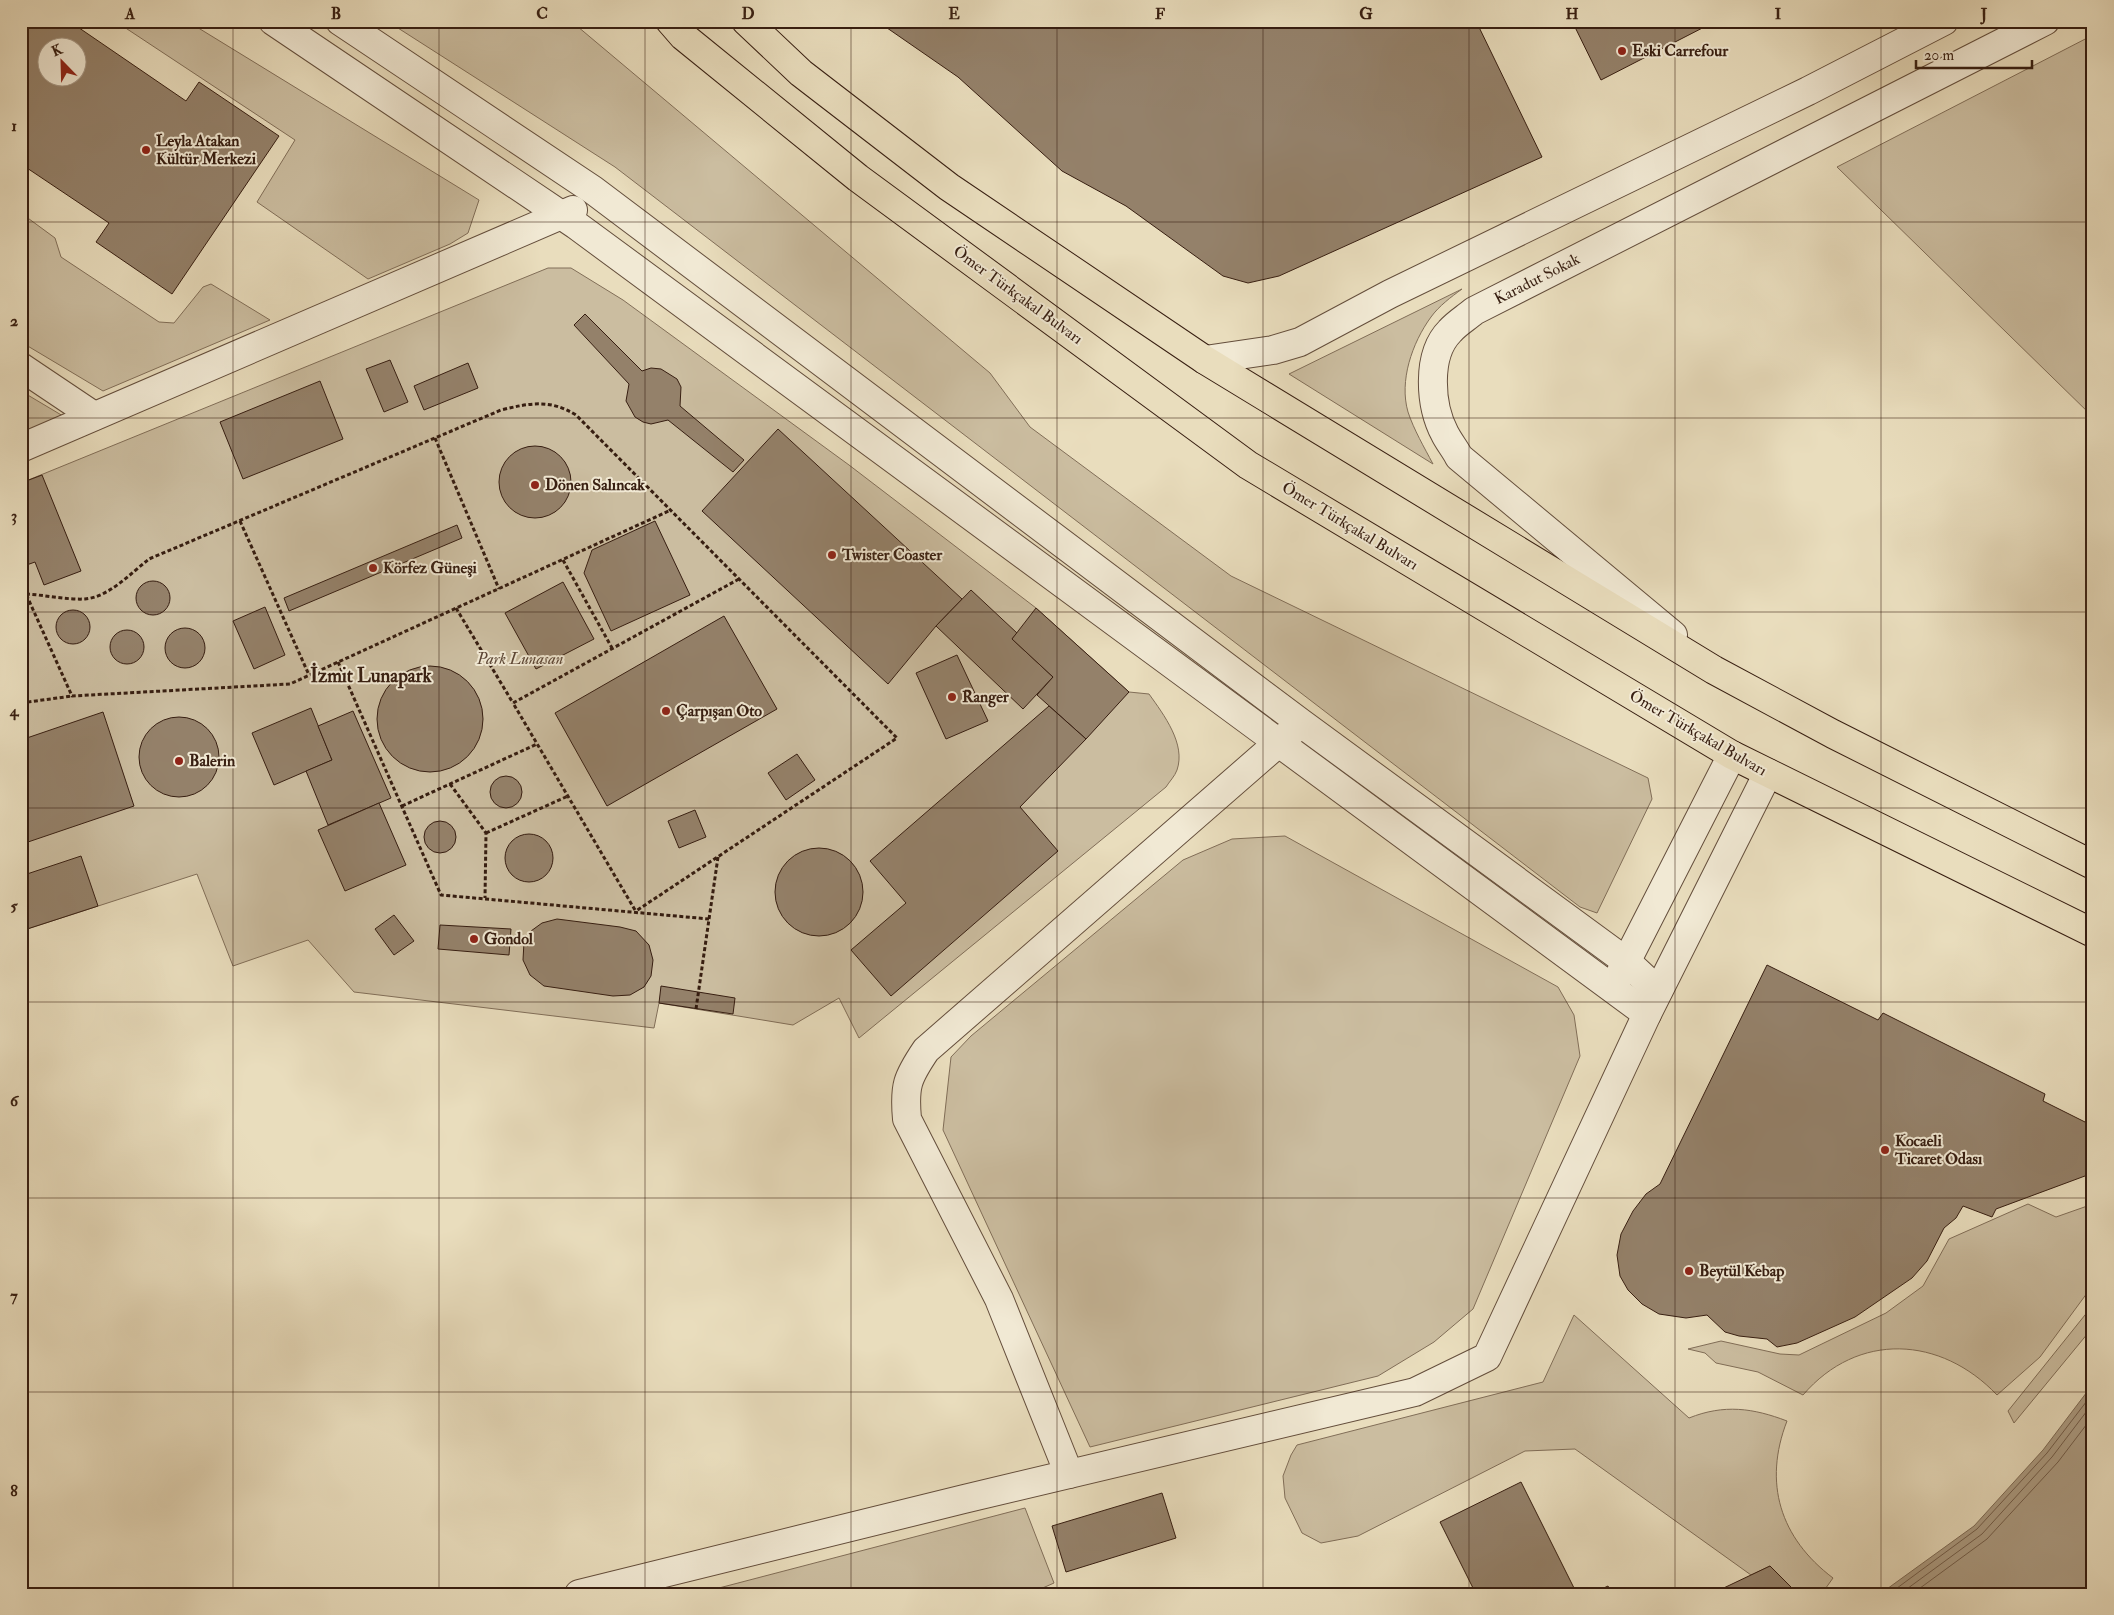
<svg xmlns="http://www.w3.org/2000/svg" width="2114" height="1615" viewBox="0 0 2114 1615" font-family="'IM FELL Double Pica',serif">
	<style>
		.green { fill: #cbbda0; stroke: #816e58 }
		.water { fill: #ac9c83; stroke: #7d6a55 }
		.lines { fill: none; stroke-linecap: round; stroke-linejoin: round }
		.shore { stroke: #725d4a; stroke-width: 1 }
		.building { fill: #94816a; stroke: #371e11; fill-rule: evenodd }
		.minor-casing { stroke: #644e3c; stroke-width: 30 }
		.major-casing { stroke: #371e11; stroke-width: 30 }
		.path { stroke: #371e11; stroke-width: 3; stroke-dasharray: 4 2.5; stroke-linecap: butt }
		.minor { stroke: #f1e9d4; stroke-width: 28 }
		.major { stroke: #e9ddbd; stroke-width: 28 }
		.grid { fill: none; stroke: #371e11; stroke-width: 1; stroke-opacity: 0.55 }
		.poi-dot { fill: #8f2418; stroke: #f1e9d4; stroke-width: 2 }
		.labels { text-anchor: middle; dominant-baseline: central; stroke-width: 4; stroke-linejoin: round; paint-order: stroke }
		.poi-label { font-size: 16px; font-weight: bold; fill: #371e11; stroke: #f1e9d4; text-anchor: start }
		.street-label { font-size: 16px; fill: #371e11; stroke: #f1e9d4 }
		.park-label { font-size: 16px; font-style: italic; fill: #5c4635; stroke: #f1e9d4 }
		.quarter-label { font-size: 19px; font-weight: bold; fill: #371e11; stroke: #f1e9d4 }
		.neatline { fill: none; stroke: #371e11; stroke-width: 2 }
		.grid-label { font-size: 16px; text-anchor: middle; font-weight: bold; fill: #371e11 }
	</style>
	<rect width="100%" height="100%" fill="#e9ddbd"/>
	<filter id="stains"><feTurbulence type="fractalNoise" baseFrequency=".004" numOctaves="4"/><feColorMatrix values="0 0 0 0 .2 0 0 0 0 .09 0 0 0 0 .02 0 0 0 .5 -.17"/></filter>
	<radialGradient id="worn" r=".72"><stop offset=".6" stop-color="#630" stop-opacity="0"/><stop offset="1" stop-color="#630" stop-opacity=".3"/></radialGradient>
	<g class="green">
		<path d="M115,21H187L479,200L468,233L450,244L368,279L257,202L295,140Z"/>
		<path d="M387,21H571L990,373L1030,427L1231,576L1648,778L1652,799L1597,913L1580,907L615,167Z"/>
		<path d="M2093,35V417L1837,167Z"/>
		<path d="M21,213L55,238L61,257L159,322L174,323L203,287L211,284L270,320L103,391L21,342Z"/>
		<path d="M548,268H571L623,300L849,465L1036,608L1129,692L1149,694C1164,715 1186,744 1177,770C1175,776 1169,782 1166,787L859,1038L839,998L793,1025L659,1003L654,1028L354,992L308,940L233,966L197,874L21,931V483Z"/>
		<path d="M1462,289C1451,297 1439,306 1431,317C1412,343 1399,381 1408,412C1414,430 1424,447 1433,464L1289,374Z"/>
		<path d="M21,391L63,416L21,433V418L25,416L21,414Z"/>
		<path d="M1285,836L1558,987L1574,1015L1580,1056L1473,1309L1434,1342L1378,1376L1090,1447L943,1130L951,1057L971,1036L1183,860L1232,839Z"/>
		<path d="M2028,1204L2056,1217L2093,1204V1285L2040,1357L1997,1395C1941,1336 1858,1331 1803,1395L1758,1372L1716,1363L1705,1353L1688,1349L1721,1341L1780,1354L1799,1355L1886,1313L1923,1286L1949,1239Z"/>
		<path d="M2093,1305V1327L2014,1423L2008,1411Z"/>
		<path d="M1574,1315L1689,1418C1724,1404 1753,1408 1787,1421C1763,1483 1780,1538 1833,1578L1823,1592L1798,1594L1770,1566L1751,1575L1575,1449L1525,1451L1358,1536L1321,1543L1302,1533L1285,1498L1283,1476L1291,1455L1297,1445L1543,1382Z"/>
		<path d="M1025,1508L1054,1583L1029,1594H696Z"/>
	</g>
	<path class="water" d="M2093,1384V1594H1880L1974,1526L2043,1450Z"/>
	<g class="lines">
		<g class="shore">
			<path d="M1889,1594L1977,1529L2047,1453L2093,1393"/>
			<path d="M1900,1594L1982,1534L2052,1457L2093,1403"/>
			<path d="M1912,1594L1987,1539L2058,1462L2093,1416"/>
		</g>
	</g>
	<g class="building">
		<path d="M21,21H69L186,101L199,82L279,136L172,294L96,242L109,223L21,164ZM48,48H78V78H48Z"/>
		<path d="M877,21H1476L1542,157L1279,276L1248,283L1223,276L1126,206L1062,171L958,77Z"/>
		<path d="M1572,21H1716L1601,80Z"/>
		<path d="M585,314L642,371L651,368L661,369L677,379L681,387L680,406L744,460L733,472L668,420L651,424L643,422L635,417L626,401L629,384L574,325Z"/>
		<path d="M390,360L408,402L384,412L366,369Z"/>
		<path d="M468,363L478,388L424,410L414,386Z"/>
		<path d="M320,381L343,439L243,479L220,422Z"/>
		<path d="M778,429L962,599L936,626L888,684L702,511Z"/>
		<circle cx="535" cy="482" r="36"/>
		<path d="M42,475L81,571L44,585L35,562L21,567V483Z"/>
		<path d="M655,521L690,595L611,631L584,573L592,550Z"/>
		<path d="M457,525L462,538L289,611L284,598Z"/>
		<circle cx="153" cy="598" r="17"/>
		<path d="M563,582L594,639L536,669L505,613Z"/>
		<path d="M971,590L1017,633L1012,639L1053,677L1023,709L936,626Z"/>
		<path d="M265,607L285,655L254,669L233,621Z"/>
		<path d="M1036,608L1129,692L1086,739L1037,695L1053,677L1012,639Z"/>
		<circle cx="73" cy="627" r="17"/>
		<path d="M724,616L777,709L607,806L555,713Z"/>
		<circle cx="185" cy="648" r="20"/>
		<circle cx="127" cy="647" r="17"/>
		<path d="M957,655L988,721L946,739L916,673Z"/>
		<circle cx="430" cy="719" r="53"/>
		<path d="M1049,706L1086,739L1020,807L1058,851L891,996L851,950L906,903L870,861Z"/>
		<path d="M311,708L332,760L274,785L252,733Z"/>
		<path d="M353,711L391,798L328,825L306,771L332,760L318,726Z"/>
		<path d="M103,712L134,806L28,842L21,823V740Z"/>
		<circle cx="179" cy="757" r="40"/>
		<path d="M797,754L815,780L786,800L768,773Z"/>
		<circle cx="506" cy="792" r="16"/>
		<path d="M379,803L406,865L345,891L318,830Z"/>
		<path d="M695,810L706,837L679,848L668,821Z"/>
		<circle cx="440" cy="837" r="16"/>
		<circle cx="529" cy="858" r="24"/>
		<circle cx="819" cy="892" r="44"/>
		<path d="M81,856L98,906L21,931V876Z"/>
		<path d="M394,915L414,941L394,955L375,929Z"/>
		<path d="M557,919L620,927L636,931L649,945L653,960L651,976L644,987L630,995L613,996L544,986L530,975L523,960L524,942L531,931L542,923Z"/>
		<path d="M440,925L511,929L509,955L438,949Z"/>
		<path d="M1767,965L1878,1020L1883,1013L2045,1094L2043,1101L2093,1126V1173L1996,1209L1992,1217L1963,1206L1956,1218L1944,1228L1927,1261L1912,1278L1855,1317L1797,1343L1777,1347L1767,1339L1739,1336L1725,1332L1707,1315L1686,1318L1659,1314L1642,1304L1628,1290L1620,1276L1617,1255L1621,1234L1633,1211L1646,1194L1660,1184Z"/>
		<path d="M661,986L735,998L733,1014L659,1003Z"/>
		<path d="M1521,1482L1577,1594H1476L1440,1522Z"/>
		<path d="M1162,1493L1176,1538L1066,1572L1052,1526Z"/>
		<path d="M1770,1566L1798,1594H1711L1751,1575Z"/>
		<path d="M1608,1586L1612,1594H1591Z"/>
	</g>
	<g class="lines">
		<defs>
			<g id="minor">
				<path d="M273,21L576,225L1647,1014"/>
				<path d="M340,21L593,190L1301,723L1627,962L1658,991"/>
				<path d="M1205,360L1273,350L1300,342L1390,294L1808,91L1944,21"/>
				<path d="M21,367L94,416"/>
				<path d="M21,448L573,210"/>
				<path d="M1673,635L1459,457C1455,449 1449,442 1445,434C1430,406 1426,355 1450,331C1457,323 1466,318 1474,311L2045,21"/>
				<path d="M1618,978L1732,755"/>
				<path d="M1069,1474L999,1299L907,1119C904,1086 907,1078 926,1050L1292,731"/>
				<path d="M579,1594L964,1499L1415,1392L1487,1357L1647,1014L1768,773"/>
			</g>
			<g id="major">
				<path d="M670,21L683,36L858,178L1248,465L1732,755L2093,933"/>
				<path d="M746,21L801,73L949,187L1205,360L1714,670L1833,734L2093,865"/>
			</g>
		</defs>
		<use href="#minor" class="minor-casing"/>
		<use href="#major" class="major-casing"/>
		<g class="path">
			<path d="M435,438L499,589"/>
			<path d="M240,521L309,675"/>
			<path d="M563,560L612,648"/>
			<path d="M26,594C45,595 67,600 85,599C109,597 131,573 149,559L501,410C530,403 550,399 576,415L897,738L636,911"/>
			<path d="M21,596L26,594L72,696L290,684L671,510"/>
			<path d="M456,608L513,703"/>
			<path d="M338,662L441,895L709,919"/>
			<path d="M21,703L72,696"/>
			<path d="M450,784L486,833L485,898"/>
			<path d="M402,806L537,744"/>
			<path d="M486,833L568,796"/>
			<path d="M635,910L513,703L739,579"/>
			<path d="M696,1009L718,857"/>
		</g>
		<use href="#minor" class="minor"/>
		<use href="#major" class="major"/>
	</g>
	<path class="grid" d="M233,21V1594M439,21V1594M645,21V1594M851,21V1594M1057,21V1594M1263,21V1594M1469,21V1594M1675,21V1594M1881,21V1594M21,222H2093M21,418H2093M21,612H2093M21,808H2093M21,1002H2093M21,1198H2093M21,1392H2093"/>
	<g class="poi-dot">
		<circle cx="1622" cy="51" r="5"/>
		<circle cx="146" cy="150" r="5"/>
		<circle cx="535" cy="485" r="5"/>
		<circle cx="832" cy="555" r="5"/>
		<circle cx="373" cy="568" r="5"/>
		<circle cx="952" cy="697" r="5"/>
		<circle cx="666" cy="711" r="5"/>
		<circle cx="179" cy="761" r="5"/>
		<circle cx="474" cy="939" r="5"/>
		<circle cx="1885" cy="1150" r="5"/>
		<circle cx="1689" cy="1271" r="5"/>
	</g>
	<g class="labels">
		<g class="poi-label">
			<text x="1632" y="51">Eski Carrefour</text>
			<text x="156" y="141">Leyla Atakan<tspan x="156" dy="18">Kültür Merkezi</tspan></text>
			<text x="545" y="485">Dönen Salıncak</text>
			<text x="842" y="555">Twister Coaster</text>
			<text x="383" y="568">Körfez Güneşi</text>
			<text x="962" y="697">Ranger</text>
			<text x="676" y="711">Çarpışan Oto</text>
			<text x="189" y="761">Balerin</text>
			<text x="484" y="939">Gondol</text>
			<text x="1895" y="1141">Kocaeli<tspan x="1895" dy="18">Ticaret Odası</tspan></text>
			<text x="1699" y="1271">Beytül Kebap</text>
		</g>
		<g class="street-label">
			<text transform="translate(1537 279) rotate(-27)">Karadut Sokak</text>
			<text transform="translate(1018 295) rotate(36)">Ömer Türkçakal Bulvarı</text>
			<text transform="translate(1350 526) rotate(31)">Ömer Türkçakal Bulvarı</text>
			<text transform="translate(1698 733) rotate(30)">Ömer Türkçakal Bulvarı</text>
		</g>
		<g class="park-label">
			<text x="520" y="659">Park Lunasan</text>
		</g>
		<g class="quarter-label">
			<text x="371" y="676">İzmit Lunapark</text>
		</g>
	</g>
	<rect width="2114" height="1615" fill="none" stroke="#e9ddbd" stroke-width="55"/>
	<g transform="translate(62 62) rotate(337)"><circle r="24" fill="#f1e9d4" stroke="#a79886"/>
	<path d="M0-4L9 19L0 12L-9 19Z" fill="#8f2418"/>
	<text y="-8" font-size="14" font-weight="bold" text-anchor="middle" fill="#371e11">K</text>
	</g>
	<path d="M1916 60v8h116v-8" fill="none" stroke="#371e11" stroke-width="2.5"/>
	<text x="1924" y="60" font-size="15" fill="#371e11" stroke="#f1e9d4" stroke-width="4" paint-order="stroke">20 m</text>
	<rect x="28" y="28" width="2058" height="1560" class="neatline"/>
	<g class="grid-label">
		<text x="130" y="19">A</text>
		<text x="336" y="19">B</text>
		<text x="542" y="19">C</text>
		<text x="748" y="19">D</text>
		<text x="954" y="19">E</text>
		<text x="1160" y="19">F</text>
		<text x="1366" y="19">G</text>
		<text x="1572" y="19">H</text>
		<text x="1778" y="19">I</text>
		<text x="1984" y="19">J</text>
		<text x="14" y="131">1</text>
		<text x="14" y="326">2</text>
		<text x="14" y="521">3</text>
		<text x="14" y="716">4</text>
		<text x="14" y="911">5</text>
		<text x="14" y="1106">6</text>
		<text x="14" y="1301">7</text>
		<text x="14" y="1496">8</text>
	</g>
	<rect width="100%" height="100%" filter="url(#stains)"/>
	<rect width="100%" height="100%" fill="url(#worn)"/>
</svg>
